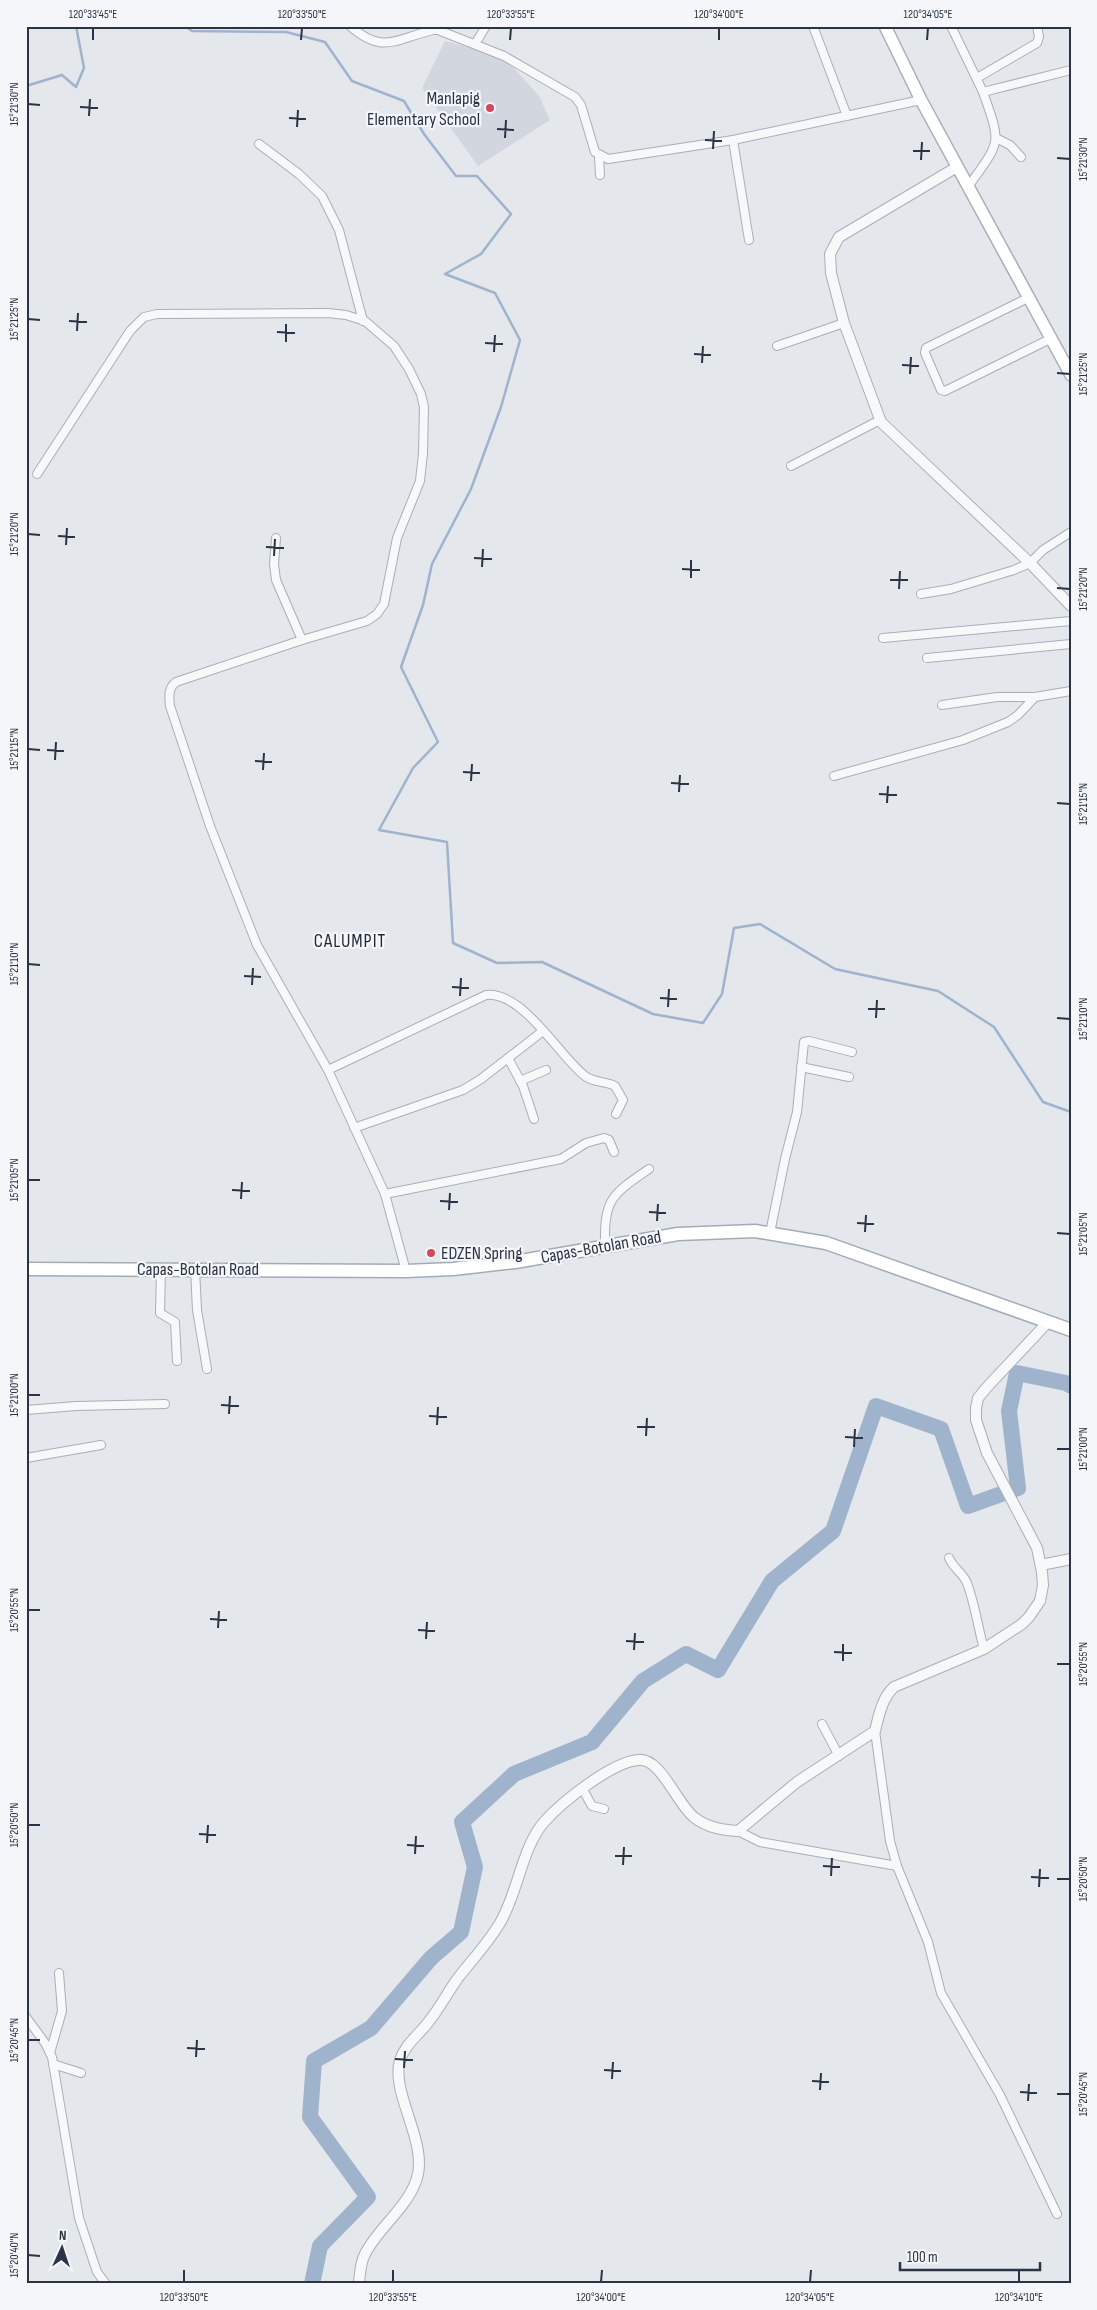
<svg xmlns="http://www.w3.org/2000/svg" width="1097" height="2310" viewBox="0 0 1097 2310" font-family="'Sofia Sans Condensed',sans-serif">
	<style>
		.built { fill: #d2d6de }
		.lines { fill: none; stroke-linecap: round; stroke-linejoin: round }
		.stream { stroke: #9fb4cc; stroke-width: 2.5 }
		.river { stroke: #9fb4cc; stroke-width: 16 }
		.minor-casing { stroke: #a9aeb7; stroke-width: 10 }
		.tertiary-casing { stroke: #a9aeb7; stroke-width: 12 }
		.secondary-casing { stroke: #a9aeb7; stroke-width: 14 }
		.primary-casing { stroke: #a3abb8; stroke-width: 15 }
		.minor { stroke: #f7f8fa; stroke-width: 8 }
		.tertiary { stroke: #f7f8fa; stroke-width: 10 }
		.secondary { stroke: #fff; stroke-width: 11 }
		.primary { stroke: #fff; stroke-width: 12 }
		.ticks { fill: none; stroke: #2b3445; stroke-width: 2 }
		.poi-dot { fill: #d1495b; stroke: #f4f6f9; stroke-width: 2 }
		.labels { text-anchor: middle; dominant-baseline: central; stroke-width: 4.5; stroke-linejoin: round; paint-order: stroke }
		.poi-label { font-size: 18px; fill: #2b3445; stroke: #f4f6f9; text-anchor: end }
		.street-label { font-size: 18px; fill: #2b3445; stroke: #f4f6f9 }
		.neighbourhood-label { font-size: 19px; letter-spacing: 1px; fill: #1d2536; stroke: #f4f6f9 }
		.neatline { fill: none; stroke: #2b3445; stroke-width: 2 }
		.ticks-label { font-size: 12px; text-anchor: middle; fill: #2b3445 }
	</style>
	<rect width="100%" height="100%" fill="#e4e7ec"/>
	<path class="built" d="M445,41L504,57L539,96L550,120L478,166L422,88Z"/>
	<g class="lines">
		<g class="stream">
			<path d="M185,26L192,31L286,32L325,42L352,81L404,101L424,134L456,176H477L511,214L481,254L445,274L495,293L520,340L501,407L471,489L432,564L423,605L401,667L438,742L413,768L379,830L447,842L453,943L497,963L542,962L653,1014L703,1023L722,994L734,928L760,924L835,969L938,991L994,1027L1043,1102L1071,1112"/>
			<path d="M26,86L62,75L76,87L84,68L76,26"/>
		</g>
		<path class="river" d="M312,2284L320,2246L368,2197L310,2117L314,2061L371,2028L431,1958L461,1932L475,1867L462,1822L514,1774L592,1742L643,1681L686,1654L718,1670L772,1581L833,1531L876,1406L941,1429L968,1506L1018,1488L1009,1411L1017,1373L1066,1383L1071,1386"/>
		<defs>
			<g id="minor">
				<path d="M350,26C383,55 395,39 433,30H438L504,56L575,97L581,105L595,152L608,159L733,140L921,100"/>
				<path d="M813,26L847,116"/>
				<path d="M951,26L983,92"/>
				<path d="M475,44L486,26"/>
				<path d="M977,78L1037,43L1039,37L1037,26"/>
				<path d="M996,138L1010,145L1021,157"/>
				<path d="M733,140L749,240"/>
				<path d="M259,144L299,174L322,196L339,230L363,321"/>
				<path d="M599,156L600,175"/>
				<path d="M968,187C1001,140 1002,146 983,92L1071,70"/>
				<path d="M1028,298L926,348L925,353L941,390L945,391L1050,339"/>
				<path d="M777,346L844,323"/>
				<path d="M791,466L880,420"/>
				<path d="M37,474L130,331L144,317L157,314L328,313L346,315L365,321L394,346L409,369L421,394L424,407L423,453L420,481L397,538L384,604L377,614L367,621L302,640L176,682C168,688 169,697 170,706L210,826L257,945L328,1070L385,1194L406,1271"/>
				<path d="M276,538L274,564L276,580L302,640"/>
				<path d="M921,594L951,589L1014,570L1030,563L1043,550L1071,532"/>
				<path d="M883,638L1071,621"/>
				<path d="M927,658L1071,644"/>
				<path d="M942,705L997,697H1035"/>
				<path d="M834,776L963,740L1008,722L1018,715L1035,697L1071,691"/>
				<path d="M508,1058L523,1086L534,1119"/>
				<path d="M801,1067L849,1077"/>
				<path d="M328,1070L486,995C523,991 559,1056 585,1076C594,1083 606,1081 615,1086L623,1100L616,1114"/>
				<path d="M520,1081L546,1070"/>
				<path d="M354,1128L463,1090L481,1079L543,1031"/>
				<path d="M385,1194L561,1159L586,1143L604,1138L609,1140L614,1152"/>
				<path d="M770,1233L785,1159L797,1112L804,1042L809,1041L852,1052"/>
				<path d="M605,1247C604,1199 611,1195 649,1169"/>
				<path d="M161,1269L160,1313L175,1322L177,1361"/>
				<path d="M195,1269L197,1310L207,1369"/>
				<path d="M26,1410L76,1406L165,1404"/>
				<path d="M26,1458L101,1445"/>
				<path d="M949,1558C953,1568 963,1573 967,1583C975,1604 978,1628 984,1649"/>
				<path d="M822,1724L839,1756"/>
				<path d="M875,1731L890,1841L897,1866L928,1942L941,1993L1000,2095L1057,2214"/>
				<path d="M582,1788L592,1806L604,1809"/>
				<path d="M738,1831L760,1842L897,1866"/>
				<path d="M26,2017L45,2043L52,2057L79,2218L97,2272L106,2284"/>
				<path d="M50,2053L62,2011L59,1973"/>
				<path d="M53,2064L81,2073"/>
			</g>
			<g id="tertiary">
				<path d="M957,167L839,237L830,254L831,273L844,323L881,422L1030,563L1071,606"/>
				<path d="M1041,1565L1071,1559"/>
				<path d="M359,2284C360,2274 360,2263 365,2254C378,2228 406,2209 416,2181C430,2144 390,2094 400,2060C405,2044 420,2034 430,2020C440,2007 448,1992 458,1978C472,1960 488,1943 500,1923C518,1893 522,1846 545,1821C562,1802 612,1762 638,1760C661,1757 677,1805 695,1818C708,1828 723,1830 738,1831L797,1782L875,1731C879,1715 882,1698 894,1687L984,1649L1022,1624L1029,1617L1040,1601L1043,1585L1042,1572L1037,1548L987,1453L976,1420V1408L978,1398L988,1386L1048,1322"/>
			</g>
			<path id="secondary" d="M885,26L921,100L1071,375"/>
			<path id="primary" d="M26,1269L406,1271L453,1269L515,1262L678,1234L755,1231L826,1243L1071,1330"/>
		</defs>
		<use href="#minor" class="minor-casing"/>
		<use href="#tertiary" class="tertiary-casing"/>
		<use href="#secondary" class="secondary-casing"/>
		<use href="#primary" class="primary-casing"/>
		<use href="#minor" class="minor"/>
		<use href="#tertiary" class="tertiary"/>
		<use href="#secondary" class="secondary"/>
		<use href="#primary" class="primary"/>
	</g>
	<path class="ticks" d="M93,40V28M301,40L302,28M510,40L511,28M719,40V28M927,40L928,28M28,104L40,105M80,107L98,108M89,116L90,99M289,118L306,119M297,127L298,110M497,129L514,130M505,138L506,120M705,140L722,141M713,149L714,131M913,151H930M1057,158L1070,159M921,160L922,142M28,319L40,320M69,321L87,322M77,331L78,313M277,332L295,333M286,342V324M485,343L503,344M494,352L495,335M694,354L711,355M702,363L703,346M902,365L919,366M1057,373L1070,374M910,374L911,357M28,534L40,535M58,536L75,537M66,545L67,528M266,547L284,548M274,556L275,539M474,558L492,559M482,567L483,549M682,569L700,570M691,578V560M890,580H908M1057,588L1070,589M899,589L900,571M28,749L40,750M47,750L64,751M55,760L56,742M255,761L272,762M263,770L264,753M463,772L480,773M471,781L472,764M671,783L689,784M679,792L680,775M879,794L897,795M887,803L888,786M1057,803L1070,804M28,964L40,965M244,976L261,977M252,985L253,968M452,987L469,988M460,996L461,978M660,998L677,999M668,1007L669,989M868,1009H885M876,1018L877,1000M1057,1018L1070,1019M28,1180H40M232,1190L250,1191M241,1199L242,1182M440,1201L458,1202M449,1210L450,1193M649,1212L666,1213M657,1221L658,1204M857,1223L874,1224M865,1232L866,1215M1057,1233L1070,1234M28,1395H40M221,1405L239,1406M229,1414L230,1396M429,1416L447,1417M437,1425L438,1407M637,1427H655M646,1436L647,1418M845,1437L863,1438M854,1447L855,1429M1057,1449H1070M28,1610H40M210,1619L227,1620M218,1628L219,1611M418,1630L435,1631M426,1639L427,1622M626,1641L644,1642M634,1650L635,1633M834,1652L852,1653M843,1661V1644M1057,1664H1070M28,1825H40M199,1834L216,1835M207,1843L208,1825M407,1845L424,1846M415,1854L416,1836M615,1856H632M623,1865L624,1847M823,1866L840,1867M831,1876L832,1858M1031,1877L1049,1878M1057,1879H1070M1039,1887L1040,1869M28,2040H40M187,2048L205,2049M196,2057L197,2040M395,2059L413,2060M404,2068L405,2051M604,2070L621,2071M612,2079L613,2062M812,2081L829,2082M820,2090L821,2073M1020,2092L1037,2093M1057,2094H1070M1028,2101L1029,2084M28,2255L40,2256M184,2282V2270M393,2282V2270M601,2282L602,2270M810,2282L811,2270M1019,2282V2270"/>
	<g class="poi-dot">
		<circle cx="490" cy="108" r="5"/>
		<circle cx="431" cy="1253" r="5"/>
	</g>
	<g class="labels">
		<g class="poi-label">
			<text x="480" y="98">Manlapig<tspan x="480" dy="21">Elementary School</tspan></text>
			<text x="441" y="1253" text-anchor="start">EDZEN Spring</text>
		</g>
		<g class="street-label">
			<text transform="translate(601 1247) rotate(-10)">Capas-Botolan Road</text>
			<text x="198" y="1269">Capas-Botolan Road</text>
		</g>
		<g class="neighbourhood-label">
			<text x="350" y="941">CALUMPIT</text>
		</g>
	</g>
	<rect width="1097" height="2310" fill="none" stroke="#f4f6f9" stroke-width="55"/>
	<g transform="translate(62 2248) rotate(3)" stroke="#f4f6f9" stroke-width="4" paint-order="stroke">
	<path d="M0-4L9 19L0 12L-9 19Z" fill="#2b3445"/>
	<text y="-8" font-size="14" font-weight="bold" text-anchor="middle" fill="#2b3445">N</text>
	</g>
	<path d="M900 2262v8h140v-8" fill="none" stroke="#2b3445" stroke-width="2.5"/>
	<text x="907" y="2262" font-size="15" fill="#2b3445" stroke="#f4f6f9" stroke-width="4" paint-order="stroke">100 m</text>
	<rect x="28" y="28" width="1042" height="2254" class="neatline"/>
	<g class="ticks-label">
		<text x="93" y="18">120°33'45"E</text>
		<text x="302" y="18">120°33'50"E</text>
		<text x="511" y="18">120°33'55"E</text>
		<text x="719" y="18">120°34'00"E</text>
		<text x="928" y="18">120°34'05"E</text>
		<text transform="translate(14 104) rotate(-90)" y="4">15°21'30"N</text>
		<text transform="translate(1083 159) rotate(-90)" y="4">15°21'30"N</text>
		<text transform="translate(14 319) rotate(-90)" y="4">15°21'25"N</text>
		<text transform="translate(1083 374) rotate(-90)" y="4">15°21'25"N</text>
		<text transform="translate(14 534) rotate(-90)" y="4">15°21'20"N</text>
		<text transform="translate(1083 589) rotate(-90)" y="4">15°21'20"N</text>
		<text transform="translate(14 749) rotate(-90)" y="4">15°21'15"N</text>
		<text transform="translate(1083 804) rotate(-90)" y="4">15°21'15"N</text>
		<text transform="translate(14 964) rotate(-90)" y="4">15°21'10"N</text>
		<text transform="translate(1083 1019) rotate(-90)" y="4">15°21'10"N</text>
		<text transform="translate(14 1180) rotate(-90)" y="4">15°21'05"N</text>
		<text transform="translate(1083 1234) rotate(-90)" y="4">15°21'05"N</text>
		<text transform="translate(14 1395) rotate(-90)" y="4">15°21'00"N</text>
		<text transform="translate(1083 1449) rotate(-90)" y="4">15°21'00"N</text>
		<text transform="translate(14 1610) rotate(-90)" y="4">15°20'55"N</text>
		<text transform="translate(1083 1664) rotate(-90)" y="4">15°20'55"N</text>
		<text transform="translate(14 1825) rotate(-90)" y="4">15°20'50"N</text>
		<text transform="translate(1083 1879) rotate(-90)" y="4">15°20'50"N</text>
		<text transform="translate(14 2040) rotate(-90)" y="4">15°20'45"N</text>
		<text transform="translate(1083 2094) rotate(-90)" y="4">15°20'45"N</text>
		<text transform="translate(14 2255) rotate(-90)" y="4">15°20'40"N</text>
		<text x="184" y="2301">120°33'50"E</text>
		<text x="393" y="2301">120°33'55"E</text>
		<text x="601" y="2301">120°34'00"E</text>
		<text x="810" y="2301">120°34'05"E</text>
		<text x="1019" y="2301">120°34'10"E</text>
	</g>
</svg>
